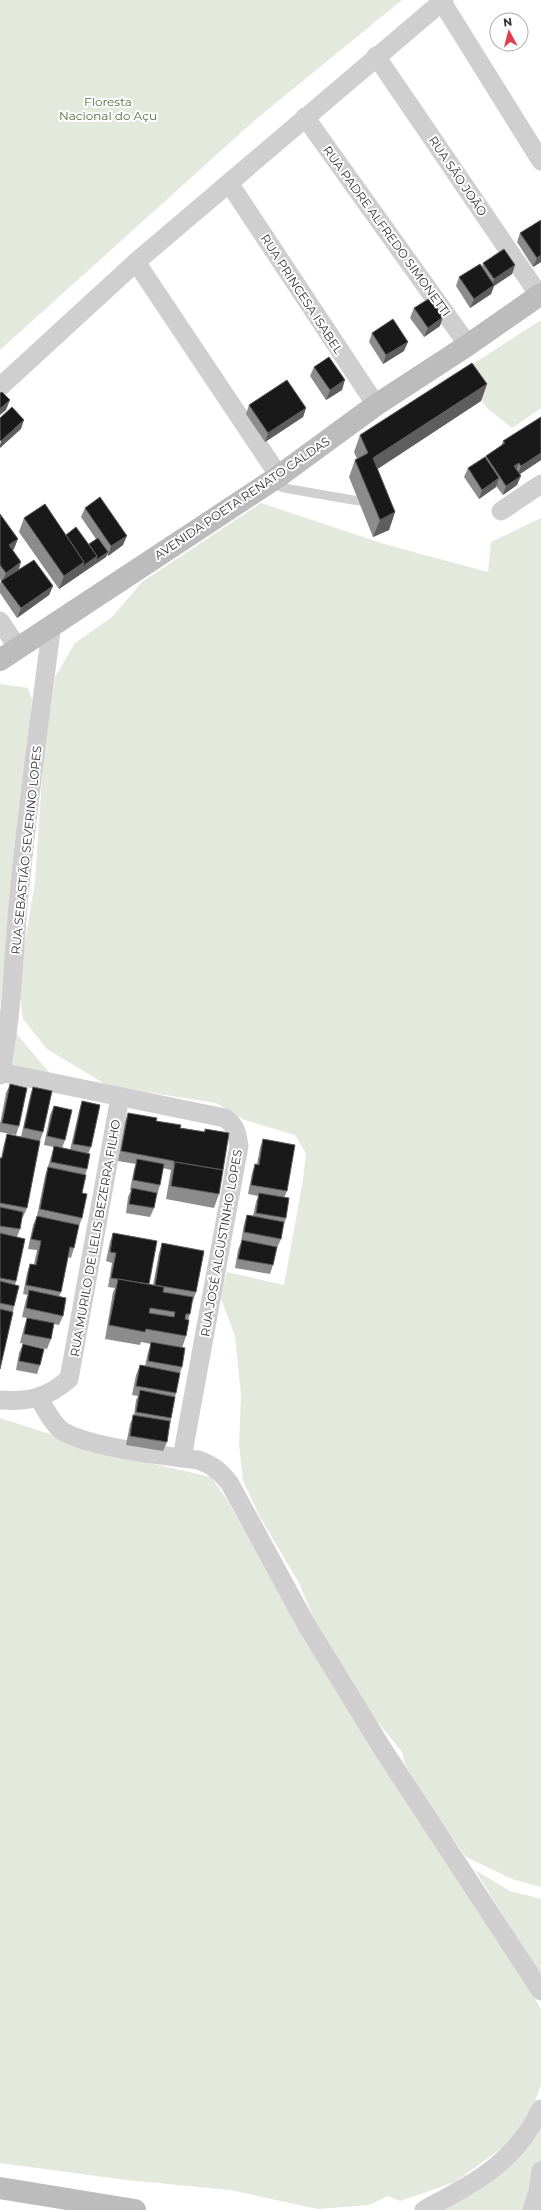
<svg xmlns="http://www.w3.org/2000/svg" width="541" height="2210" viewBox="0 0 541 2210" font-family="Montserrat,sans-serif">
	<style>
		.green { fill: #e3e9dc }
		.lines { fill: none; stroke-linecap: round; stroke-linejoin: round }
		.lane { stroke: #cfcfcf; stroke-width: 9 }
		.street { stroke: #cfcfcf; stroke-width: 19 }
		.secondary { stroke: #bcbcbc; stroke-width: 22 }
		.wall { fill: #8c8c8c }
		.shaded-wall { fill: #5e5e5e }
		.building { fill: #191919; stroke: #5e5e5e; fill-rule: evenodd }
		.labels { text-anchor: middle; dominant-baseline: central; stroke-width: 4; stroke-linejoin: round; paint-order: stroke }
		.park-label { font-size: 12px; fill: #576e40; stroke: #fff }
		.street-label { font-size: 12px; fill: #323232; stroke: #fff }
	</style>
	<rect width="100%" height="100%" fill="#fff"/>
	<g class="green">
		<path d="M0,0H402L255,120L0,350Z"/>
		<path d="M541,320V408L512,428L486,407L462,371Z"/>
		<path d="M261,503L384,544L488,572L491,542L541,518V1887L512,1879L466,1857L420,1792L405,1764L402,1752L354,1693L314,1619L299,1583L261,1519L243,1481L239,1444L241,1395L235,1336L220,1296L227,1272L284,1285L303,1180L306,1153L295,1135L245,1120L216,1103L108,1086L47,1049L23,1019L18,982L35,882L43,762L55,677L75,643L112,617L142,582Z"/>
		<path d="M0,684L28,688L32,700L19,844L0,1006Z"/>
		<path d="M14,1031L54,1078L10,1068Z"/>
		<path d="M0,1418L50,1434L78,1447L211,1477L226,1498L290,1612L476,1900L541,2009V2085L534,2104L510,2142L455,2182L400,2201L388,2196L369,2205L318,2209L230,2190L126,2180L0,2163Z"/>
		<path d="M475,1870L510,1891L541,1899V1976Z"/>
		<path d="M541,2129V2210H433L537,2136Z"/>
	</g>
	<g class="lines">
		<path class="lane" d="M272,483L284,488L359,501"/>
		<g class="street">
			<path d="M442,2L541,161"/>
			<path d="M376,56L539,295"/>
			<path d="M305,117L468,345"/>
			<path d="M229,183L376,405"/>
			<path d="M136,262L279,476"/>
			<path d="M0,387L136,262L444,0"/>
			<path d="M501,511L541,484"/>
			<path d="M0,621L18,648"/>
			<path d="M0,1072L225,1118C236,1126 237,1133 239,1146L182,1458"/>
			<path d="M0,1075C13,1014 13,956 19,895C28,804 40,714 52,624"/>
			<path d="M38,1397C45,1408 51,1422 61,1430C85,1447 167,1456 198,1460C213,1465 221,1472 230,1484L306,1624L382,1748L541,1991"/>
			<path d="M0,1400C29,1402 47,1398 69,1379L120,1097"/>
			<path d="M424,2210C475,2182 514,2164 541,2109"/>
			<path d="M532,2210L538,2191L541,2171"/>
		</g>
		<g class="secondary">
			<path d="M0,660L279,476L376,405L468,345L541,294"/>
			<path d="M0,2188L135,2210"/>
		</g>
	</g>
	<g class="wall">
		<path d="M520,233L541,262L533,267L517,242Z"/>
		<path d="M483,263L515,265L512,274L494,286L491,294L470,308L456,286L459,277L482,267Z"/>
		<path d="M414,308L440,326L424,337L410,318Z"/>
		<path d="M372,333L404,351L383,364L369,342Z"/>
		<path d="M314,367L342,390L326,400L310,376Z"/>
		<path d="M487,384L481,401L377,469L395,512L389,530L373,537L349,477L355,460L357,459L354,452L360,435Z"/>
		<path d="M249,405L306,408L303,417L265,442L246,414Z"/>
		<path d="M541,417V460L520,474L517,485L503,495L496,486V487L479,499L464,477L468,468L485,457L486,456L501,446L503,441Z"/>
		<path d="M85,508L123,545L108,556L107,554L106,557L59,589L19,532L24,518L89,544L96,539L81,517Z"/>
		<path d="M0,514L14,549L13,550L19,570L53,586L49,595L17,618L0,593V584L1,581L0,579Z"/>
		<path d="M10,1084L19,1126L16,1135L0,1132V1124L6,1093Z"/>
		<path d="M33,1087L43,1132L40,1141L27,1208L23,1217H22L20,1229L17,1237L16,1281L15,1285L14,1306L13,1312L0,1369V1158H1L4,1144L7,1134L21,1137L30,1096Z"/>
		<path d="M82,1101L91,1147L88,1154L87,1169L85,1175L82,1193V1218L79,1226L74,1248L71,1258L68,1257L61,1292L59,1297L63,1316L59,1325L54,1324L51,1339L47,1349L20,1343L24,1327L27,1318L22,1317L26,1299L28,1295L23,1294L27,1273L30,1264H34L37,1250L28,1249L33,1225L37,1216L45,1176L54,1147L44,1145L50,1115L54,1106L65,1140L62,1148L70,1150L79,1111Z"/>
		<path d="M128,1113L180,1128L204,1132L205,1129L223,1170L219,1194L214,1208L166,1199L171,1170L163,1168L160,1185L157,1195L156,1194L154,1208L150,1217L126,1213L128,1197L131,1190H130L134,1169L136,1164L118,1161L125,1122Z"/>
		<path d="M263,1139L287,1191L284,1198L286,1218L283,1227L281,1239L277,1248H276L273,1265L270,1274L235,1268L238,1250L241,1242L244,1224L247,1215L253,1216L256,1202L258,1196L248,1194L252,1173L255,1164H257L260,1148Z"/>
		<path d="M113,1233L149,1284L153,1285L159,1253L162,1243L196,1292L193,1301H192L190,1314L188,1320L186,1336L182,1348V1367L180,1373L176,1393L175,1397L167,1442L163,1451L126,1445L130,1424L134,1415L136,1400L138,1396L132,1395L136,1375L140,1365L145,1366L148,1352L151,1344L141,1342L140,1345L105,1339L113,1292L115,1288L108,1287L112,1263L106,1261L110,1242Z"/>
		<path d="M23,1344L40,1365L37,1374L16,1370L19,1353Z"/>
	</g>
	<g class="shaded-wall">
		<path d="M541,255V262L533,267L537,258Z"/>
		<path d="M515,265L512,274L494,286L491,294L470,308L474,299L491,287L494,279Z"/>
		<path d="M443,317L440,326L424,337L428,328Z"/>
		<path d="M408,342L404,351L383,364L386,355Z"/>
		<path d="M345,380L342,390L326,400L330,390Z"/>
		<path d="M487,384L481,401L367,476L373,458Z"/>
		<path d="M10,400L6,410L0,415V409Z"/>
		<path d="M306,408L303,417L265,442L268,433Z"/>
		<path d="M24,420L21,429L0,448V445L1,441Z"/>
		<path d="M541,453V460L517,476L521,466Z"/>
		<path d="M519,463L515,473L514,466Z"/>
		<path d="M521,476L517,485L503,495L506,486Z"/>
		<path d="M499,478L496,487L479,499L482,490Z"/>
		<path d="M395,512L389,530L373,537L380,520Z"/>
		<path d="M127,536L123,545L108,556L111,546Z"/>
		<path d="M18,539L14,549L6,555L9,545Z"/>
		<path d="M108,552L106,557L94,565L96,560Z"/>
		<path d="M97,556L94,565L59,589L64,576L84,562Z"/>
		<path d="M21,562L18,572L2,582L6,573Z"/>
		<path d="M53,586L49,595L17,618L21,608Z"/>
	</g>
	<g class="building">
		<path d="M541,220V255L537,258L520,233Z"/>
		<path d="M504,249L515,265L494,279L483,263Z"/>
		<path d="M480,264L494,285L474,299L459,277Z"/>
		<path d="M430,298L443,317L428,328L414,308Z"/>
		<path d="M393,319L408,342L386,355L372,333Z"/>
		<path d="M329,357L345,380L330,390L314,367Z"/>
		<path d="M472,363L487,384L373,458L395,512L380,520L355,460L368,453L360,435Z"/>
		<path d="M287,380L306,408L268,433L249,405Z"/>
		<path d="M2,392L10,400L0,409V393Z"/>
		<path d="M12,407L24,420L1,441L0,440V418Z"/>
		<path d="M541,417V453L521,466L519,463L514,466L521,476L506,486L486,456L505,443L503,441Z"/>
		<path d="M485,457L499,478L482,490L468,468Z"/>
		<path d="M100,497L127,536L111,546L85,508Z"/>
		<path d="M45,504L84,562L64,576L24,518Z"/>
		<path d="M0,514L18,539L9,545L21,562L6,573L0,565Z"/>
		<path d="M76,527L97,556L83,566L84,562L66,535Z"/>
		<path d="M98,538L108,552L96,560L97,556L89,544Z"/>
		<path d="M34,560L53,586L21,608L1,581Z"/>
		<path d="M10,1084L27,1088L19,1126L2,1123Z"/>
		<path d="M33,1087L52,1091L43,1132L24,1128Z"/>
		<path d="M82,1101L100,1105L91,1147L73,1144Z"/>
		<path d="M54,1106L72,1110L65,1140L47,1136Z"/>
		<path d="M128,1113L157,1118L156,1121L181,1125L180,1128L205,1132V1129L229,1133L223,1170L175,1162L174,1166V1161L121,1151Z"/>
		<path d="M7,1134L40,1141L27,1208L0,1203V1158H2Z"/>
		<path d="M263,1139L295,1145L287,1191L251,1185L255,1164L259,1165Z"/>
		<path d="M54,1146L90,1154L87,1169L51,1162Z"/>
		<path d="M137,1159L164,1164L160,1185L133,1180Z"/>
		<path d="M175,1162L223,1170L219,1194L171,1186Z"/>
		<path d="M48,1167L86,1175L82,1193L87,1194L82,1218L40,1209Z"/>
		<path d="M132,1188L157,1193L154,1208L129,1204Z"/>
		<path d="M259,1193L289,1198L286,1218L256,1213Z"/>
		<path d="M0,1207L23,1212L20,1229L0,1226Z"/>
		<path d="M247,1215L284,1222L281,1239L244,1232Z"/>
		<path d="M37,1216L79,1225L74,1248L70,1247L61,1292L26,1285L30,1264L36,1265L41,1241L31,1239Z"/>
		<path d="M0,1233L25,1239L16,1281L0,1278Z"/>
		<path d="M113,1233L157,1241L149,1284L111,1278L116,1253L110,1252Z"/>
		<path d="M242,1240L277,1247L273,1265L238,1259Z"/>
		<path d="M162,1243L204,1251L196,1292L155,1285Z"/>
		<path d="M118,1279L164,1287L163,1292L193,1297L190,1314H186L185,1319L189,1320L186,1336L146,1329L145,1332L109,1325ZM150,1308L175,1312L174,1317L149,1313Z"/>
		<path d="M0,1281L19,1286L14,1306L0,1303Z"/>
		<path d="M29,1290L66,1298L63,1316L26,1308Z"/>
		<path d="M0,1309L13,1312L0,1369Z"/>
		<path d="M27,1318L54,1323L51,1339L24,1334Z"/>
		<path d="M151,1342L185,1348L182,1367L148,1361Z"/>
		<path d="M23,1344L44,1349L40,1365L19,1361Z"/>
		<path d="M140,1365L180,1373L176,1393L136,1386Z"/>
		<path d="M140,1390L175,1397L171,1418L136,1412Z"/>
		<path d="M133,1415L170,1421L167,1442L130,1436Z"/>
	</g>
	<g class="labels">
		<g class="park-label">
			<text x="108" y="101">Floresta<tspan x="108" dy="14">Nacional do Açu</tspan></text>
		</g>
		<g class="street-label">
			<text transform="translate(458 176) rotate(56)">RUA SÃO JOÃO</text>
			<text transform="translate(387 231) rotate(54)">RUA PADRE ALFREDO SIMONETTI</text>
			<text transform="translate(302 294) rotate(57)">RUA PRINCESA ISABEL</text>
			<text transform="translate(242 498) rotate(-34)">AVENIDA POETA RENATO CALDAS</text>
			<text transform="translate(26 850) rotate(-84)">RUA SEBASTIÃO SEVERINO LOPES</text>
			<text transform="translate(95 1238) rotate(-80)">RUA MURILO DE LELIS BEZERRA FILHO</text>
			<text transform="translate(221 1243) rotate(-80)">RUA JOSÉ ALGUSTINHO LOPES</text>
		</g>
	</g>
	<g transform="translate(509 32) rotate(353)"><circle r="19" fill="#ffffff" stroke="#adadad"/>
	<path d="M0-3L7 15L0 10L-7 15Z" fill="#e13d4d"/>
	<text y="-6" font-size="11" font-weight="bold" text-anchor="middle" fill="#323232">N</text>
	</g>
</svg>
